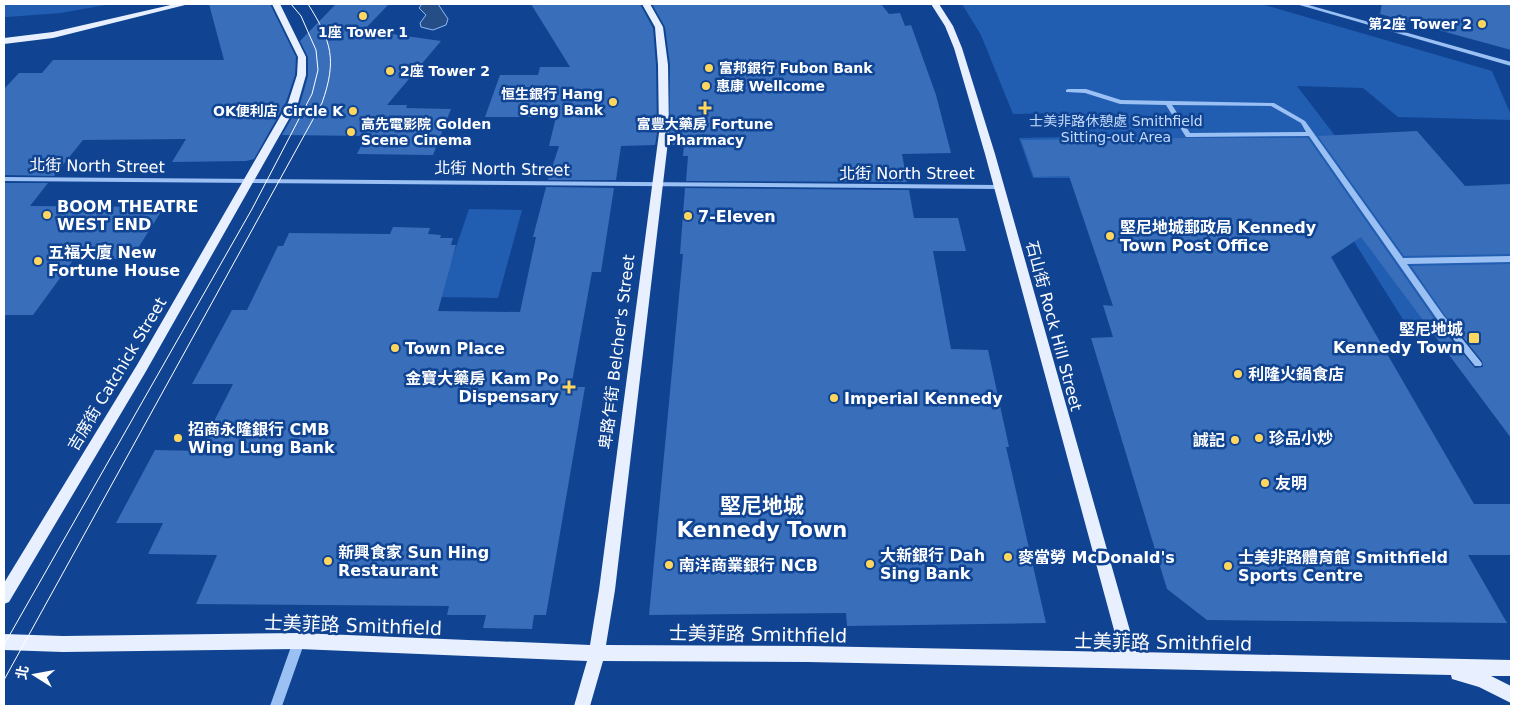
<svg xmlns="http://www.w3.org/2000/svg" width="1515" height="710" viewBox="0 0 1515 710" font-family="'DejaVu Sans','Noto Sans TC',sans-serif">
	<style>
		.green { fill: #215db1 }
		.water { fill: #254d86; stroke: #8dbbf7 }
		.building { fill: #386eba }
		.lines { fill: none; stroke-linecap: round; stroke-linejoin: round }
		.minor { fill: #9bc0f3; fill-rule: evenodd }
		.major { fill: #e8f0ff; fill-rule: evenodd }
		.tram { stroke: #fff; stroke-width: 1 }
		.poi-dot { fill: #ffd65e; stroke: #104492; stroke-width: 2 }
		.labels { text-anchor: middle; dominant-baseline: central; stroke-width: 5; stroke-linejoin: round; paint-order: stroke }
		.far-poi-label { font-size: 14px; font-weight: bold; fill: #fff; stroke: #104492; text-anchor: start }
		.far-park-label { font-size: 14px; fill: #c3dcfe; stroke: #104492 }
		.street-label { font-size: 16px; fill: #fff; stroke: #104492 }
		.poi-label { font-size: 16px; font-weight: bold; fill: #fff; stroke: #104492; text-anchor: start }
		.near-street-label { font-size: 19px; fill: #fff; stroke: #104492 }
		.district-label { font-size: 21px; font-weight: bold; fill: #fff; stroke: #104492 }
	</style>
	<rect width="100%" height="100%" fill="#104492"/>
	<g class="green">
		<path d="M4,4H111L61,13L7,17H4Z"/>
		<path d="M962,4H1261L1492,71L1511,115V120L1398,117L1363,88L1297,86L1417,243L1511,241V325L1409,329L1314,178H1033L1019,138L1067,137L1057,113L1013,114L981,35Z"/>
		<path d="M469,209L522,210L498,298L439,297Z"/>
	</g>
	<path class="water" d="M422,4H438L448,19L446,25L433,30L421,27L420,23L426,15L419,8Z"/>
	<g class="building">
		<path d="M209,4H270L296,57L295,75L286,102L254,159L246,161L172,162L186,139L83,140L54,176L4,175V89L19,73H42L53,60H224Z"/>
		<path d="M336,4H389L364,30L441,41L387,105H407L406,108L451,109L433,155L357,154L366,136L282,135L300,104L308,76V57L300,41Z"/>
		<path d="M531,4H640L653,28L656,65L657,133L655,145L621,146L616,180H548L559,146H549L556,117H485L500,75H538L540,67H570Z"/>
		<path d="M652,4H881L889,14L900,13L905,26L911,25L936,95L951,153L902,154L907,182L686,181L688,156H683L684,145H669L670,65L665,27Z"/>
		<path d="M1382,4H1511V50L1380,14Z"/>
		<path d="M1417,131L1465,186L1511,184V254L1404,256L1318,136Z"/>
		<path d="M1184,138H1308L1435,320L1475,368L1483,367L1482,361L1444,314L1411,266L1511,264V438L1361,237L1331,257L1474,504H1511V555H1468L1507,623L1207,620L1167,589L1091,338L1113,337L1103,305L1113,306L1069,176L1034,177L1021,140Z"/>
		<path d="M4,183H48L30,206L164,207L131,259H74L33,315H4Z"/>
		<path d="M546,187L614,188L601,272H592L571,387H585L546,615H534L532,629L483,628L486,615H447L449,606L196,604L217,555L148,554L163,523H116L155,450L199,451L233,384H192L232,310H247L278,246H283L289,233L390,234L393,227L430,228L428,234L441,235L440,238H453L451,245H456L438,311L520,312L536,237H533Z"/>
		<path d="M685,188L909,190L914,218H958L966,251H933L951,349L988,350L1009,447H1006L1046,623L847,626L846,613L649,615L683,254H680Z"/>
	</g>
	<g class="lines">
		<g class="minor">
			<path d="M1296,4H1305L1511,62V66Z"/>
			<path d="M1068,89H1086L1121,100L1274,103L1305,121L1403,258L1511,256V262L1407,264L1443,315L1481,362L1482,364L1481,366H1475L1437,319L1309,136L1188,137H1186L1166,105L1120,104L1085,93L1066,92V90ZM1172,105L1271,106L1301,123L1306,132L1190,133Z"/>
			<path d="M4,177L999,185L1003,187L999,189L4,181Z"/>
			<path d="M299,635L303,637L305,641L282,706H270L293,641L295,637Z"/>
		</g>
		<g class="major">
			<path d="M175,4H189L53,38L4,44V38L53,32Z"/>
			<path d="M272,4H280L306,57V75L298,103L145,373L9,602L4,604V583L137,365L288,103L297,75L298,57Z"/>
			<path d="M642,4H650L663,27L668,65L669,133L615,590L606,645L808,646L1120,652L985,154L954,48L945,26L931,4H939L953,26L962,48L995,154L1136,652L1511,660V676H1491L1511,686V703L1479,687L1452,679L1451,675L808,662L603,661L590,706H574L587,661L299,649L63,652L4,650V634L63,636L299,633L590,645L599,590L659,133L658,65L655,27Z"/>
		</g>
		<g class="tram">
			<path d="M4,645L252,209L312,94L318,70L316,50L301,16L291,4"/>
			<path d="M4,680L322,103C337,60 332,42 308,4"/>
		</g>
	</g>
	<g class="poi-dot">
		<circle cx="363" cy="16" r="5"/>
		<circle cx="1482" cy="24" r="5"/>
		<circle cx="709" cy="68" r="5"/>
		<circle cx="390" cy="71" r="5"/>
		<circle cx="706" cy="86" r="5"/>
		<circle cx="613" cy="102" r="5"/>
		<path d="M702.5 100.5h5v5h5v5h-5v5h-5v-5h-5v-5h5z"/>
		<circle cx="353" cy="111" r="5"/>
		<circle cx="351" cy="132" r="5"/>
		<circle cx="47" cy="215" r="5"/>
		<circle cx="688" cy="216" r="5"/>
		<circle cx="1110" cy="236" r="5"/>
		<circle cx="38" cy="261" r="5"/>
		<rect x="1468" y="332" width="12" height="12" rx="2.5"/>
		<circle cx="395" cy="348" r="5"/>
		<circle cx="1238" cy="374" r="5"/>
		<path d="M566.5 379.5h5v5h5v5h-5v5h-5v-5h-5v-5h5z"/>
		<circle cx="834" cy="398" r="5"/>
		<circle cx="178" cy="438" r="5"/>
		<circle cx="1259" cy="438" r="5"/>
		<circle cx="1235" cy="440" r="5"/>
		<circle cx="1265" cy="483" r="5"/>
		<circle cx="1008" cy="557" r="5"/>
		<circle cx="328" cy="561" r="5"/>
		<circle cx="870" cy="564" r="5"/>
		<circle cx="669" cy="565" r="5"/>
		<circle cx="1228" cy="566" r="5"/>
	</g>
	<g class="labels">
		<g class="far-poi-label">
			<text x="1472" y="24" text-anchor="end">第2座 Tower 2</text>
			<text x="363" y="32" text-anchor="middle">1座 Tower 1</text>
			<text x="719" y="68">富邦銀行 Fubon Bank</text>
			<text x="400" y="71">2座 Tower 2</text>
			<text x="716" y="86">惠康 Wellcome</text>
			<text x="603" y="94" text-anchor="end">恒生銀行 Hang<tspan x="603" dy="16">Seng Bank</tspan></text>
			<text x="343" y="111" text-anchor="end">OK便利店 Circle K</text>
			<text x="361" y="124">高先電影院 Golden<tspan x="361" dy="16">Scene Cinema</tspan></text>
			<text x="705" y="124" text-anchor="middle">富豐大藥房 Fortune<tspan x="705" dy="16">Pharmacy</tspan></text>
		</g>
		<g class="far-park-label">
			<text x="1116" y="121">士美非路休憩處 Smithfield<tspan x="1116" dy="16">Sitting-out Area</tspan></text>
		</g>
		<g class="street-label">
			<text transform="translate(97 166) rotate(1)">北街 North Street</text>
			<text transform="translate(502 169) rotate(1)">北街 North Street</text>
			<text x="907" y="173">北街 North Street</text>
			<text transform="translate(1054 326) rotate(75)">石山街 Rock Hill Street</text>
			<text transform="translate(617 352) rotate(-83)">卑路乍街 Belcher's Street</text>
			<text transform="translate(117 374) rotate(-59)">吉席街 Catchick Street</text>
		</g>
		<g class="poi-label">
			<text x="57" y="206">BOOM THEATRE<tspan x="57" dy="18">WEST END</tspan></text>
			<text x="698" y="216">7-Eleven</text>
			<text x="1120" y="227">堅尼地城郵政局 Kennedy<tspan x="1120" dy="18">Town Post Office</tspan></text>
			<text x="48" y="252">五福大廈 New<tspan x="48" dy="18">Fortune House</tspan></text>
			<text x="1463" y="329" text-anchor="end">堅尼地城<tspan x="1463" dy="18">Kennedy Town</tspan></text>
			<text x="405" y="348">Town Place</text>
			<text x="1248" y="374">利隆火鍋食店</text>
			<text x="559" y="378" text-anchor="end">金寶大藥房 Kam Po<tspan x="559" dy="18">Dispensary</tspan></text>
			<text x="844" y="398">Imperial Kennedy</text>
			<text x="188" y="429">招商永隆銀行 CMB<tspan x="188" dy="18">Wing Lung Bank</tspan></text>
			<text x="1269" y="438">珍品小炒</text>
			<text x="1225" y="440" text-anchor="end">誠記</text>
			<text x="1275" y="483">友明</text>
			<text x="338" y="552">新興食家 Sun Hing<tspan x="338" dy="18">Restaurant</tspan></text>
			<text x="880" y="555">大新銀行 Dah<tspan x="880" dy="18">Sing Bank</tspan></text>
			<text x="1018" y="557">麥當勞 McDonald's</text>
			<text x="1238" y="557">士美非路體育館 Smithfield<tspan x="1238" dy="18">Sports Centre</tspan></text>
			<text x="679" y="565">南洋商業銀行 NCB</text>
		</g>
		<g class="near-street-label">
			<text transform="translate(353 625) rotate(2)">士美菲路 Smithfield</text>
			<text transform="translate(758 634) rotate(1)">士美菲路 Smithfield</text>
			<text transform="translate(1163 642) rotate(1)">士美菲路 Smithfield</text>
		</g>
		<g class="district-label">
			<text x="762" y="506">堅尼地城<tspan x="762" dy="24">Kennedy Town</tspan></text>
		</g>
	</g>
	<rect width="1515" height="710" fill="none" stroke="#ffffff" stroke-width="10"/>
	<g transform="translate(35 675) rotate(281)" stroke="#104492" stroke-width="4" paint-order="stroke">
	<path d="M0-4L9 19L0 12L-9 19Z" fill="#ffffff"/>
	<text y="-8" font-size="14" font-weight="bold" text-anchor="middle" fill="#ffffff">北</text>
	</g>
</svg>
